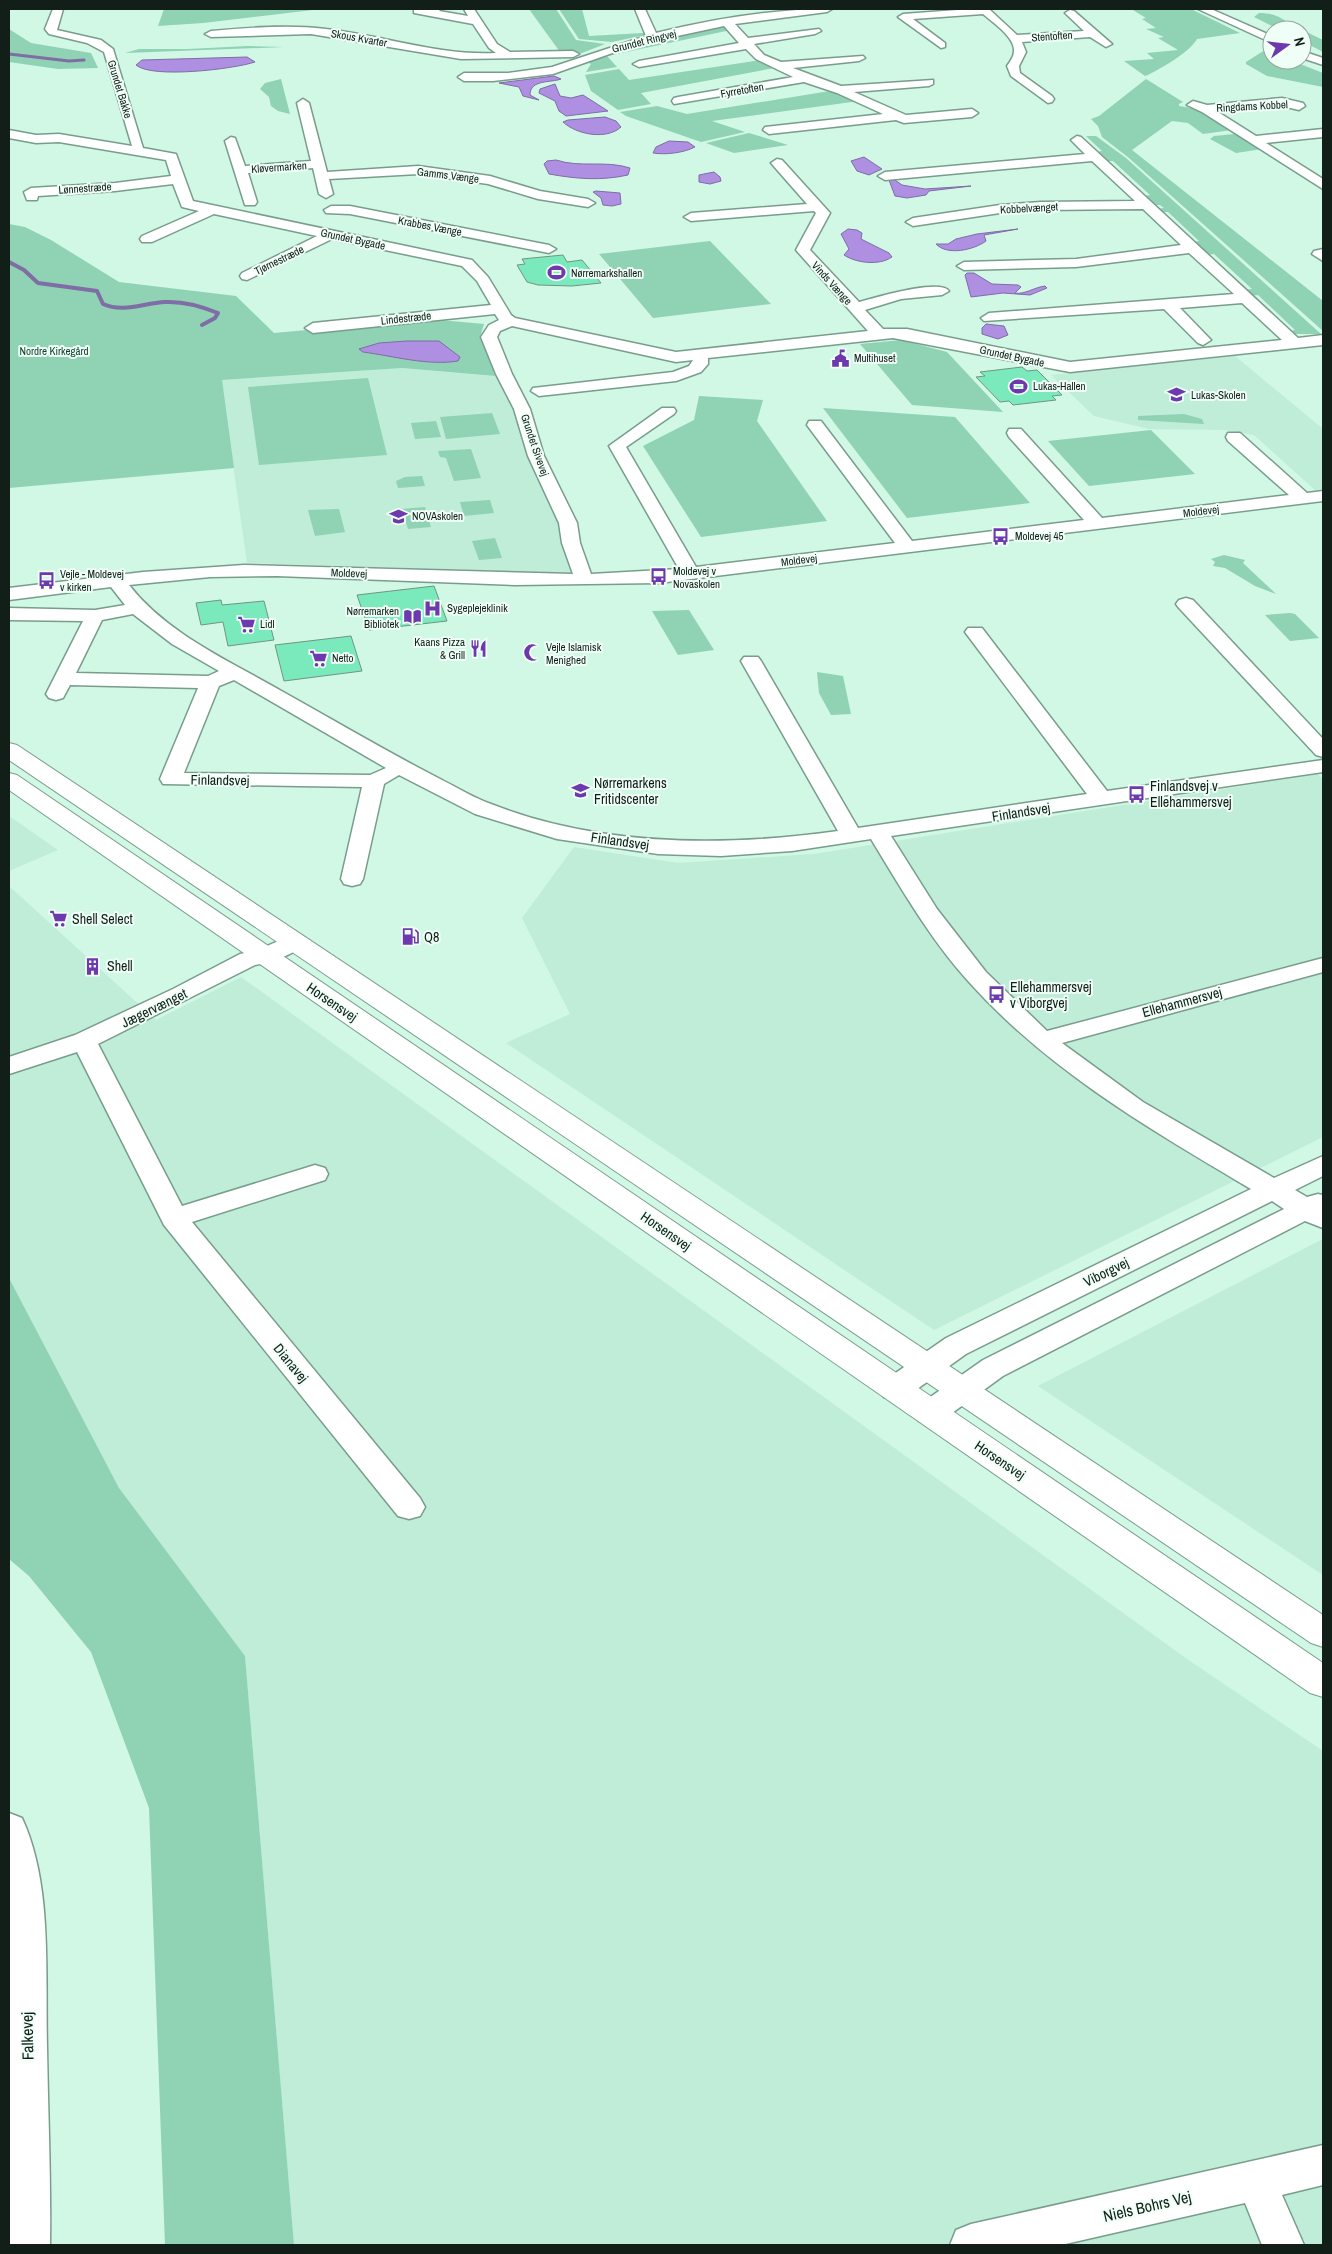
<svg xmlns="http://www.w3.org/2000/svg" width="1332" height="2254" viewBox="0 0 1332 2254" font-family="'Archivo Narrow',sans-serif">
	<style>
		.built { fill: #bfedd7 }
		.green { fill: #8fd2b4 }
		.water { fill: #ae8fe2; stroke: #7f6da5 }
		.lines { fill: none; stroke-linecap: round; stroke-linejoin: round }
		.stream-far1 { stroke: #7f6da5; stroke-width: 3 }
		.stream { stroke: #7f6da5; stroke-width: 4 }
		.building { fill: #7aeabd; stroke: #719483 }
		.minor-casing { stroke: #799d8c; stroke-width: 3 }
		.major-casing { stroke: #799d8c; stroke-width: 2 }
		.minor { fill: #fff; fill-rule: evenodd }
		.major { fill: #fff; fill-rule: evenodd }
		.labels { text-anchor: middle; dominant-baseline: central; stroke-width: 4; stroke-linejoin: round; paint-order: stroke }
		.far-street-label { font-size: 11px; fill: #111f18; stroke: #effef7 }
		.far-poi-label { font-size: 11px; fill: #111f18; stroke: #effef7; text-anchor: start }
		.far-park-label { font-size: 11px; fill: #0d3f2d; stroke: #effef7 }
		.street-label { font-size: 14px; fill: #111f18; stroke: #effef7 }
		.poi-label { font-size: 14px; fill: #111f18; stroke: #effef7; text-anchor: start }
		.near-street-label { font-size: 16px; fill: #111f18; stroke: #effef7 }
	</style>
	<rect width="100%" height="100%" fill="#d1f7e5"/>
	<g class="built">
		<path d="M1235,356L1323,429V489L1315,490L1254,435L1225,430L1149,429L1094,416L1051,375Z"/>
		<path d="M401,368L503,377L577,573L247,563L221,380Z"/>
		<path d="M1318,774L1323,780V1137L934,1330L506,1043L570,1014L522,918L574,847L678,863L814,854Z"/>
		<path d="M9,816L58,850L9,871Z"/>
		<path d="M9,886L156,1020L241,977L1187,1659L1323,1751V2245H294L245,1656L119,1488L9,1278Z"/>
		<path d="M1323,1239V1575L1038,1386Z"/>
	</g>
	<g class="green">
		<path d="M164,9H321L203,23L158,26Z"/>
		<path d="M529,9H556L576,40L605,44L582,53L560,52Z"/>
		<path d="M559,9H582L589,36L643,33L645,35L612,42L579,39Z"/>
		<path d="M1125,9H1191L1240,33L1197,39C1191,51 1158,71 1145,76L1124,61L1154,59L1147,53L1178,50L1158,38L1164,37L1146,29L1156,28L1142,19L1146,18L1133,10Z"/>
		<path d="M1259,13C1273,13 1281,17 1292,26L1276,28L1254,17Z"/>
		<path d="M722,25L731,30L607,56L617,67L586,72L591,64L587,62L618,48Z"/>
		<path d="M1298,28L1323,40V52L1302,41V30H1282Z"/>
		<path d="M9,29L31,43L91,53L98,68L58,69L9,62Z"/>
		<path d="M248,46L284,47L125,53L139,49H188Z"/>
		<path d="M1265,50L1272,53V60H1290L1323,73V87L1267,76L1246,64V62Z"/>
		<path d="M761,60L774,68L641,93L651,104L618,110L591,91L585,75L619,69L629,80Z"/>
		<path d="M281,79L290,114L278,111L271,106L269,97L260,89L265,83Z"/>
		<path d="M1146,79L1183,102L1179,104V106L1198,109L1232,130L1203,134L1188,123L1172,121L1132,150L1323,301V331L1129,158L1102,137L1098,126L1091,119L1099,116Z"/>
		<path d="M836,90L859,101L712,121L745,132L701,142L626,116L620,112L657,106L687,114Z"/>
		<path d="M749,133L788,145L734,153L706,143Z"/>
		<path d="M1235,134L1242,136L1262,149L1236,153L1210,139L1214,136Z"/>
		<path d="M1086,136H1096L1126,158L1321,334H1294L1290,331L1295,330L1258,295L1250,296L1244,290L1252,289L1214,254L1206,255L1192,242L1199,241L1168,212H1160L1157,209L1164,208L1160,205H1155L1143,196L1150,195L1113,161H1105L1095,152L1102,151Z"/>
		<path d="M9,224L25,227L51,240L119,282L236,296L274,333L429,319L484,324L480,337L488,352L495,376L402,368L222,380L234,468L9,488Z"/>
		<path d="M710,241L771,304L653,318L599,254Z"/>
		<path d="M901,340L947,352L1003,412L912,405L860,344Z"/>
		<path d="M368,378L387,455L259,465L248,387Z"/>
		<path d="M699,396L763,400L757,421L827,521L701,537L643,446L694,420Z"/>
		<path d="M823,408L955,417L1030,503L907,518Z"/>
		<path d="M492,413L500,434L446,439L440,417Z"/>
		<path d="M1184,414L1202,419L1204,424L1138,420V416Z"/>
		<path d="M436,421L441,437L415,439L411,423Z"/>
		<path d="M1151,430L1195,474L1089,486L1048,441Z"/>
		<path d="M471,449L481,478L454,481L446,458L440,457L438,451Z"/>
		<path d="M422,476L425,486L398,488L396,481L405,477Z"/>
		<path d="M490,500L494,513L464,516L460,502Z"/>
		<path d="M425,507L431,527L408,529L402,509Z"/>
		<path d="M339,509L345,532L315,536L308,510Z"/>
		<path d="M495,538L502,558L479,560L472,541Z"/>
		<path d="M1224,555L1245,560L1243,563L1276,594L1255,586L1225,568L1213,566L1215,562L1211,559Z"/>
		<path d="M689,610L714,650L678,655L652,611Z"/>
		<path d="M1290,613L1295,614L1319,638L1290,641L1265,615Z"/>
		<path d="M817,672L843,676L851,714L831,715L819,693Z"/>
		<path d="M9,1278L119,1488L245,1656L294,2245H165L149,1808L91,1652L29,1576L9,1559Z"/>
	</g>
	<g class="water">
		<path d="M247,57L255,62C234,69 152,79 136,65L142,60Z"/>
		<path d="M554,76L561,79C551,83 530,79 530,95L539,100L523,96L519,87L499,83Z"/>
		<path d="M555,84L560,96L571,98L583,95L608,111L566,116L559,111L555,101L539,93L540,89Z"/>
		<path d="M605,117L616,121L621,127C607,140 577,135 563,122L568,120Z"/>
		<path d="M669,141L688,142L695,147C683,153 666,155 653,153L656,147Z"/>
		<path d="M864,157L882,169L869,175L857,171L851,161Z"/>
		<path d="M556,160C580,168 606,160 630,168L628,175C601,181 577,179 549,174L544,164L547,161Z"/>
		<path d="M714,172L720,177L721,181L710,184L699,182V175Z"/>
		<path d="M889,180H895L902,185L925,189L971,186L929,191L926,195L907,198L895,196Z"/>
		<path d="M596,191L620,193L621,204L612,206L603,205L601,198L593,192Z"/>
		<path d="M848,229L857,230L862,233L861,239L889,253L892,257C879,266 856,263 844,255L849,249L841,234Z"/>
		<path d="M1018,229L984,235L986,241C974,250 947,256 936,244H948L956,239L977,234Z"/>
		<path d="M967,273H974L992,284L1018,285L1021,287L1015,293C1024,295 1035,287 1045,286L1047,288L1030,295L1003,293L971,297L965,275Z"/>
		<path d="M986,324L1004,326L1008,335L998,339L982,334V328Z"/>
		<path d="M407,341H439L460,357L458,361C428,366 393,356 363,352L359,349L379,343Z"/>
	</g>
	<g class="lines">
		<path class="stream-far1" d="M9,54L69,61L84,60"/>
		<path class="stream" d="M9,262L24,270L38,283L97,291L103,304C124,313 143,303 165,302C183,301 201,306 218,313L215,318L202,325"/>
	</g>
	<g class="building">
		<path d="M563,255L567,262L582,260L601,283L572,286L538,285L527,282L517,265L525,264L522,259Z"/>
		<path d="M1022,367L1027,371L1037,370L1062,395L1052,396L1056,400L1013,405L1009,401L1000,402L976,377L985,376L980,372Z"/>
		<path d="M434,586L447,621L369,630L357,595Z"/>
		<path d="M221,600L222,605L264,601L274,640L228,646L223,622L201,625L196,603Z"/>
		<path d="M351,636L362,671L284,681L275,645Z"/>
	</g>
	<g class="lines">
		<defs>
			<g id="minor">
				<path d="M53,9H63L57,30L101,40L113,49L143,148L176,154L193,201L472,260L488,277L511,315L515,318L676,352L868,331L796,250L816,213L814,211L691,221L684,217L691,213L807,204L771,163L777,159L782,160L830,213L810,250L859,302C874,298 940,278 949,291L942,295L901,299L865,310L883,329H907L1070,362L1282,340L1242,303L1180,308L1211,340L1203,345L1198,343L1164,309L984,321L981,318L989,313L1234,294L1189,253L1076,267L964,270L957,266L964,262L1076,259L1181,245L1143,209L1041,210L1000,213L913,226L906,222L913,218L1000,205L1041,202L1135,201L1092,161L885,180L878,176L885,172L1085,154L1071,140L1077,136L1081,137L1298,338L1323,335V345L1070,372L893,338L708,358V364L701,372L676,381L539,396L531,391L533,388L673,372L689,366L693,360L676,362L512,326L500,331L497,337L512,374L530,409L544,456L577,523L580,543L591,574L679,569L609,446L662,408H674L676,411L674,414L626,447L696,567L895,543L807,425L809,421H821L912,541L1084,520L1009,437L1007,433L1009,429H1021L1102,518L1289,495L1228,441L1226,437L1228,433H1240L1307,493L1323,491V501L659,583L515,585L277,576L210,577L129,585C168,635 232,662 285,693C337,722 389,753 442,780C458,788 474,798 491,804C601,847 723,847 838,831L741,661L744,657H758L761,661L858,828L1087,794L965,632L968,628H982L1107,791L1323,760V772L891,836L937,909L986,972L1047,1031L1323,958V972L1062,1043L1143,1102L1274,1178L1323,1156V1176L1295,1190L1307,1197L1318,1194L1323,1195V1228L1305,1221L1003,1376L941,1421L930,1424L919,1421L915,1413L919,1405L983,1360L1284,1209L1272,1201L966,1354L906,1397L895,1400L884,1397L880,1389L884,1381L946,1338L1251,1189C1150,1129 1049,1071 969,982C930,939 901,888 871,839L792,851L721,856L658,854L557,839L475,814L399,775L384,784L363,879L360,884L352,886L344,884L341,879L362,787L163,784L160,779L198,688L70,685L63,698L56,700L49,698L46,694L83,621L9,620V608L95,610L125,605L111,587L9,600V588L143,572L244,565L573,574L562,543L559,523L528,456L514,409L496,374L481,337L489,325L499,320L495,314L313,333L305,328L313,323L491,305L477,281L462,266L332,239L247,280L242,279L240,276L242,273L317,236L214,214L152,242H142L140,239L142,236L199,211L182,207L173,184L115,191L38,196L37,200H27L24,192L31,188L115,183L171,176L166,160L59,142L36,143L9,138V130L36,135L59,134L132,146L104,52L87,43L49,34L45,29ZM133,614L172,644L219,671L208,676L76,673L102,620ZM234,680L386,768L370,775L184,773L219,686Z"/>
				<path d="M414,9H441L439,11L468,16L464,9H474L497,44L510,52L573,51L579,54L573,57L461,59L311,34L211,37L205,34L211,31C249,28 288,24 326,29C382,35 438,56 496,53L489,48L473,24L414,13Z"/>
				<path d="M635,9H645L656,33C713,19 773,9 832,9L827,12L735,24L748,38L819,29L821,31L815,34L754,44L764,55L781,62L863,56L865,58L859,61L793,68L841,86L933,80V84L929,86L854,92L906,115L972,109L978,113L972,117L904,123L896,120L769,134L763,130L765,127L883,114L837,93L804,82L674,104L672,101L674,98L678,97L793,77L756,59L746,49L639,67L633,64L639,61L739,43L724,26L635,45L553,74L493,81H464L458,77L464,73H508L552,67L646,36Z"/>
				<path d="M971,9H989L1017,35L1084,31L1065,13L1070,10L1074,11L1112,44L1106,47L1090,37L1022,42L1026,52L1019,66L1020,73L1052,96L1054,99L1052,102L1048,103L1011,76L1007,66C1010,62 1014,56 1014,51C1015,37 992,22 983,14L913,19L945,43V47L941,48L898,17L903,14Z"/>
				<path d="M1198,9H1211L1272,36V43Z"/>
				<path d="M1302,51L1323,58V65L1302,58Z"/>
				<path d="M1282,98L1303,103L1305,106L1299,110L1282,106L1218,112L1256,136L1323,129V137L1266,143L1323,179V189L1202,112L1187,105L1193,101L1207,105Z"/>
				<path d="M303,99L309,103L327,172L418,166L490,176L540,191L588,199L595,203L588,207L538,199L488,184L418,174L329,179L333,194L326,198L319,194L313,168L248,173L257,202L255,205H245L225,141L231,137L235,138L245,166L311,161L297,103Z"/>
				<path d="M331,206H350L549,245L556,249L549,253L350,214L326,213L324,210Z"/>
				<path d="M1323,249V261L1312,254L1314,251Z"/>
				<path d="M1186,598L1193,600L1323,739V757L1316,755L1179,608L1176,604L1179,600Z"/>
				<path d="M294,934L302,936L306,941C296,955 271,962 255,965L98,1044L182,1206L315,1165L325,1168L328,1174L325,1180L192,1222L420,1498L425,1507L420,1516L409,1519L398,1516L164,1225L77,1052L9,1074V1057L75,1035L173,989L240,954L258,950Z"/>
				<path d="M9,1813L22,1818C53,1885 45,1974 47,2047C48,2113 51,2179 50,2245H9Z"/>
				<path d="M1323,2145V2185L1282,2195L1304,2245H1262L1245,2203L1061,2245H950L956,2230L971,2224Z"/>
			</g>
			<g id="major">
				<path d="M9,743L17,745L1323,1615V1647L1311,1643L9,760Z"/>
				<path d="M9,773L17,775L1323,1663V1697L1310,1693L9,790Z"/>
			</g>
		</defs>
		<use href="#minor" class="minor-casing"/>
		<use href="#major" class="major-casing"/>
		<use href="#minor" class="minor"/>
		<use href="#major" class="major"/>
	</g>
	<defs>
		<symbol id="stadium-bare" viewBox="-9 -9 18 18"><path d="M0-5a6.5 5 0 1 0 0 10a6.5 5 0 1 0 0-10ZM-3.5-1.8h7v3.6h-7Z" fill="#6e38ae" stroke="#effef7" stroke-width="2.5" paint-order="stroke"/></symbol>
		<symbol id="civic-bare" viewBox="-9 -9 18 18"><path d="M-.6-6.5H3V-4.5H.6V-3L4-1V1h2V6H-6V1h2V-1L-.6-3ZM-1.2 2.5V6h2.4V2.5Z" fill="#6e38ae" stroke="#effef7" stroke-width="2.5" paint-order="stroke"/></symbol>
		<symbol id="school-bare" viewBox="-9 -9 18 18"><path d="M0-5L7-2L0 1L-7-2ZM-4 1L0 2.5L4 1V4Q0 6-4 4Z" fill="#6e38ae" stroke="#effef7" stroke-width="2.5" paint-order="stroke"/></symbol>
		<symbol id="bus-bare" viewBox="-9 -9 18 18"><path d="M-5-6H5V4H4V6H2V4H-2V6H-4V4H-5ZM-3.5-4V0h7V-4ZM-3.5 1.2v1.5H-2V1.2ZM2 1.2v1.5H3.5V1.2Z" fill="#6e38ae" stroke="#effef7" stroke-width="2.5" paint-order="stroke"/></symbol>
		<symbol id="hospital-bare" viewBox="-9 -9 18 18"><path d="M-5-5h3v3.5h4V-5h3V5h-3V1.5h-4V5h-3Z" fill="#6e38ae" stroke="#effef7" stroke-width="2.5" paint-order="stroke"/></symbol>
		<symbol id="library-bare" viewBox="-9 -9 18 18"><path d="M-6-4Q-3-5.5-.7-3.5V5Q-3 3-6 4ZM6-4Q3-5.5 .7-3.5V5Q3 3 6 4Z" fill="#6e38ae" stroke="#effef7" stroke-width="2.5" paint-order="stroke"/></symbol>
		<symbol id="supermarket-bare" viewBox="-9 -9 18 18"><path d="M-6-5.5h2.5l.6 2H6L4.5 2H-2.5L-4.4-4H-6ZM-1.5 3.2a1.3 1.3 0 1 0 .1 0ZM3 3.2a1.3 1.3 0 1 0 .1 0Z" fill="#6e38ae" stroke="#effef7" stroke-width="2.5" paint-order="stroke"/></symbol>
		<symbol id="restaurant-bare" viewBox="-9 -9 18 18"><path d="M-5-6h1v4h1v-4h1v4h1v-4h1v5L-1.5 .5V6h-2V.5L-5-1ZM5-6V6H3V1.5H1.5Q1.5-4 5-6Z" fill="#6e38ae" stroke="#effef7" stroke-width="2.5" paint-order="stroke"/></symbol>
		<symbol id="mosque-bare" viewBox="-9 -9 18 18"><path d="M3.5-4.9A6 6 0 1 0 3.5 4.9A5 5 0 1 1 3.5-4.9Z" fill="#6e38ae" stroke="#effef7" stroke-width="2.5" paint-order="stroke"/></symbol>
		<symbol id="fuel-bare" viewBox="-9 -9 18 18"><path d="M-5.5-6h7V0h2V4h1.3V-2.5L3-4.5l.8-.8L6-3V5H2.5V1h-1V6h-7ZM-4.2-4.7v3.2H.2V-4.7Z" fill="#6e38ae" stroke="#effef7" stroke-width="2.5" paint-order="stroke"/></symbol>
		<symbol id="building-bare" viewBox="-9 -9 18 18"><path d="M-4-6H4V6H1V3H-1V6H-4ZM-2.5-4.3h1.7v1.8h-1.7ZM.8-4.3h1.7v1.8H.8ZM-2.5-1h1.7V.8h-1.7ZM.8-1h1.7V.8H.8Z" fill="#6e38ae" stroke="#effef7" stroke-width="2.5" paint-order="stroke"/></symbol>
	</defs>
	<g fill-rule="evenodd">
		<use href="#stadium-bare" x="544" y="260" width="25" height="25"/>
		<use href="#civic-bare" x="828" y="346" width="25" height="25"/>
		<use href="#stadium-bare" x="1006" y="374" width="25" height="25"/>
		<use href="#school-bare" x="1164" y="382" width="25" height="25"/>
		<use href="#school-bare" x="386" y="504" width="25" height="25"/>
		<use href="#bus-bare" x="988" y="524" width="25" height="25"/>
		<use href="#bus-bare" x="646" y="564" width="25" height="25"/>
		<use href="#bus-bare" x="34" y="568" width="25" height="25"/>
		<use href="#hospital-bare" x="420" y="596" width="25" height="25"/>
		<use href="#library-bare" x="400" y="604" width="25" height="25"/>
		<use href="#supermarket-bare" x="234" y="612" width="25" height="25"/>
		<use href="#restaurant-bare" x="466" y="636" width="25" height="25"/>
		<use href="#mosque-bare" x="520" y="640" width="25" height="25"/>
		<use href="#supermarket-bare" x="306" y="646" width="25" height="25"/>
		<use href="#school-bare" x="568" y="778" width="25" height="25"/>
		<use href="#bus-bare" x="1124" y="782" width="25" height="25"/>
		<use href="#supermarket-bare" x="46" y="906" width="25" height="25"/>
		<use href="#fuel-bare" x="398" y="924" width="25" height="25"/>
		<use href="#building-bare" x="80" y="954" width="25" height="25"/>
		<use href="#bus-bare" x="984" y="982" width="25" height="25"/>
	</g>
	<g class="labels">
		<g class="far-street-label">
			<text transform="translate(1052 36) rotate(-4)">Stentoften</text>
			<text transform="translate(359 38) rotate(10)">Skous Kvarter</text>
			<text transform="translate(644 41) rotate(-14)">Grundet Ringvej</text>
			<text transform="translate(120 89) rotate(73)">Grundet Bakke</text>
			<text transform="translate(742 90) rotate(-10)">Fyrretoften</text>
			<text transform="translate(1252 106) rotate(-3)">Ringdams Kobbel</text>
			<text transform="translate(279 167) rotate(-4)">Kløvermarken</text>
			<text transform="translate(448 175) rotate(7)">Gamms Vænge</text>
			<text transform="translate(85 188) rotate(-4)">Lønnestræde</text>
			<text transform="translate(1029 208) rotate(-3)">Kobbelvænget</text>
			<text transform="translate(430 226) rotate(11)">Krabbes Vænge</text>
			<text transform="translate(353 239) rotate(12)">Grundet Bygade</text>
			<text transform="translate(279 260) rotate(-26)">Tjørnestræde</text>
			<text transform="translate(832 283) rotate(48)">Vinds Vænge</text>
			<text transform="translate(406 318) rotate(-6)">Lindestræde</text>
			<text transform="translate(1012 356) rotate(12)">Grundet Bygade</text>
			<text transform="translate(535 445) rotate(71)">Grundet Sivevej</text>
			<text transform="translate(1201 511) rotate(-7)">Moldevej</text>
			<text transform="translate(799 560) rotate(-7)">Moldevej</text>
			<text transform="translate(349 573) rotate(2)">Moldevej</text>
		</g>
		<g class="far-poi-label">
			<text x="571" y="273">Nørremarkshallen</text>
			<text x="854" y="358">Multihuset</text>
			<text x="1033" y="386">Lukas-Hallen</text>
			<text x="1191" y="395">Lukas-Skolen</text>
			<text x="412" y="516">NOVAskolen</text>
			<text x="1015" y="536">Moldevej 45</text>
			<text x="673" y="571">Moldevej v<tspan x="673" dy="13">Novaskolen</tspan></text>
			<text x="60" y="574">Vejle - Moldevej<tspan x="60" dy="13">v kirken</tspan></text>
			<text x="447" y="608">Sygeplejeklinik</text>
			<text x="399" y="611" text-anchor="end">Nørremarken<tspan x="399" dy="13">Bibliotek</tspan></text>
			<text x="260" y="624">Lidl</text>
			<text x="465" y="642" text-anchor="end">Kaans Pizza<tspan x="465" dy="13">&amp; Grill</tspan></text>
			<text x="546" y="647">Vejle Islamisk<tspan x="546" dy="13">Menighed</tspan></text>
			<text x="332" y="658">Netto</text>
		</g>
		<g class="far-park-label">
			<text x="54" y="351">Nordre Kirkegård</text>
		</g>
		<g class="street-label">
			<text transform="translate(220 780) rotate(1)">Finlandsvej</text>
			<text transform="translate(1021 812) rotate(-9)">Finlandsvej</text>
			<text transform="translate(620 841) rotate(8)">Finlandsvej</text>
			<text transform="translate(332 1002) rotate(34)">Horsensvej</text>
			<text transform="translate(1182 1002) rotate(-15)">Ellehammersvej</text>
			<text transform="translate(154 1008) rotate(-26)">Jægervænget</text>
			<text transform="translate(666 1231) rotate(35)">Horsensvej</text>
			<text transform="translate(1106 1272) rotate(-26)">Viborgvej</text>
			<text transform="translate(291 1363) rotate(51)">Dianavej</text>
			<text transform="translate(1000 1460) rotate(34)">Horsensvej</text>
		</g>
		<g class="poi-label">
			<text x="594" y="783">Nørremarkens<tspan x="594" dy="16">Fritidscenter</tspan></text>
			<text x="1150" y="786">Finlandsvej v<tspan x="1150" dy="16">Ellehammersvej</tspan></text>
			<text x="72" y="919">Shell Select</text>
			<text x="424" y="937">Q8</text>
			<text x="107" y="966">Shell</text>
			<text x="1010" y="987">Ellehammersvej<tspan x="1010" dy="16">v Viborgvej</tspan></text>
		</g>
		<g class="near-street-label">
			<text transform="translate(27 2036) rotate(-91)">Falkevej</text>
			<text transform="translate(1147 2206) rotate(-13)">Niels Bohrs Vej</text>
		</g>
	</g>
	<rect width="1332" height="2254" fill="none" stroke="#111f18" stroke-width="20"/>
	<g transform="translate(1287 45) rotate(75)"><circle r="24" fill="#effef7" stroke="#96a59e"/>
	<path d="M0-4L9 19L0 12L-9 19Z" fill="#6e38ae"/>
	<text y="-8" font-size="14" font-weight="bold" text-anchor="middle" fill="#111f18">N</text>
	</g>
</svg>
